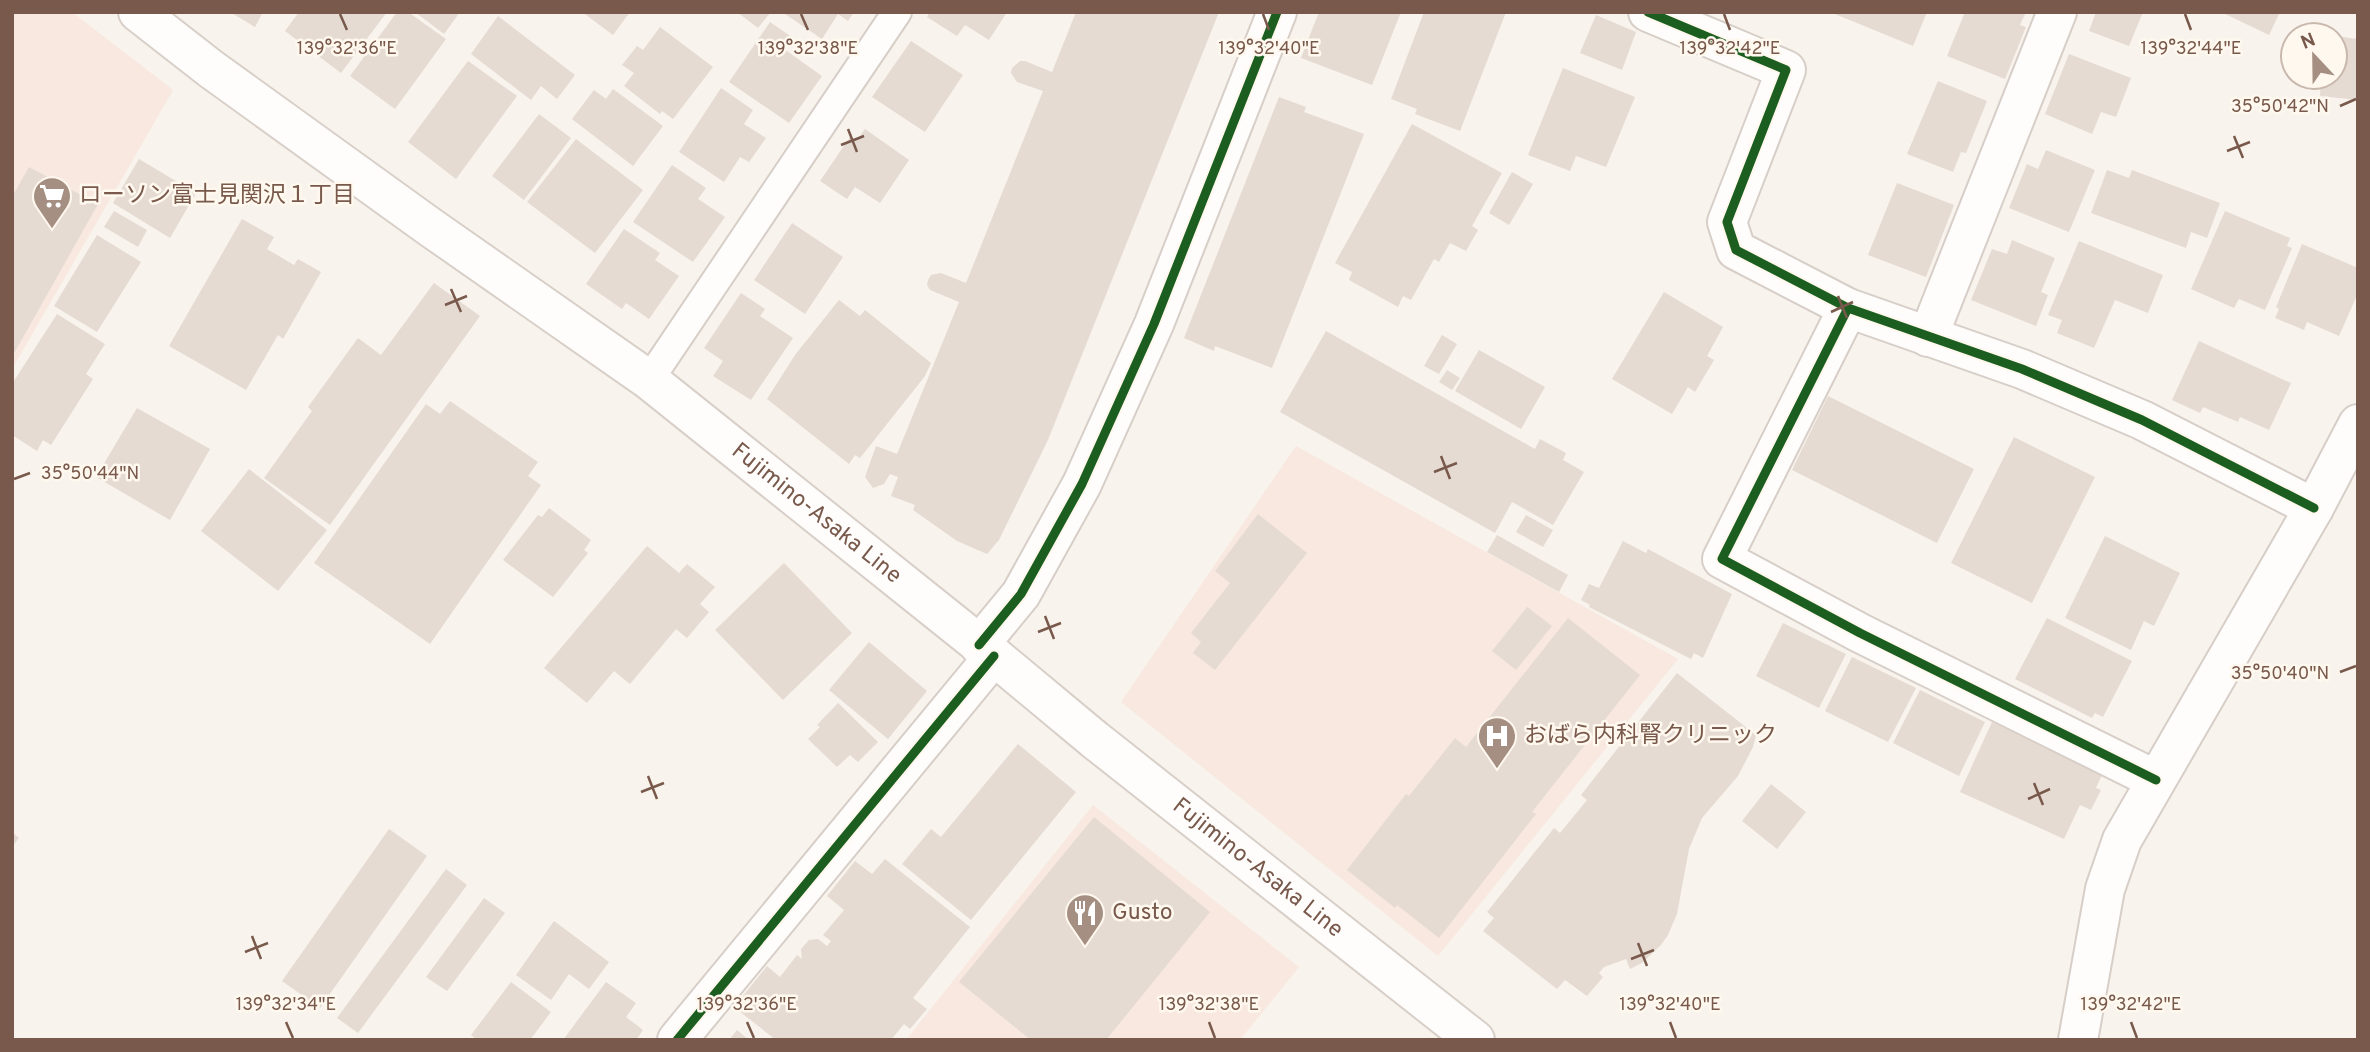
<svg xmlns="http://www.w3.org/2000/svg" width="2370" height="1052" viewBox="0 0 2370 1052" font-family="Overpass,'Noto Sans JP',sans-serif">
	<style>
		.commercial { fill: #f8e8e0 }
		.building { fill: #e5dbd3 }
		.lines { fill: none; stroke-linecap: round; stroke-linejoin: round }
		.service-casing { stroke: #d7cec8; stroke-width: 32 }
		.minor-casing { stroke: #d7cec8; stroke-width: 42 }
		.secondary-casing { stroke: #d8cfc8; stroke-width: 42 }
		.service { stroke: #fefdfc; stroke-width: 28 }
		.minor { stroke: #fefdfc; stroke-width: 38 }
		.secondary { stroke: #fefdfc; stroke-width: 38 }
		.cycleway-casing { stroke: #fff8ee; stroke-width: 13 }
		.cycleway { stroke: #1b5e20; stroke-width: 9 }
		.ticks { fill: none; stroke: #78594b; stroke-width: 2.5 }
		.labels { text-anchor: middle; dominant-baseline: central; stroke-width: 5; stroke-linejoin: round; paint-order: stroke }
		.poi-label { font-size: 23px; fill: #78594b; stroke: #fff8ee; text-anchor: start }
		.street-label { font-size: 23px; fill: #78594b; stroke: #fff8ee }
		.ticks-label { font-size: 18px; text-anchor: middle; fill: #78594b; stroke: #fff8ee; stroke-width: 5; stroke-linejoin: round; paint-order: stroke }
	</style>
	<rect width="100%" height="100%" fill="#f8f3ec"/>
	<g class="commercial">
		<path d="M12,12H72L173,90L12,369Z"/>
		<path d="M1296,446L1678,659L1438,956L1121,702Z"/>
		<path d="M1093,805L1299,967L1240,1040H906Z"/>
	</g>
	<g class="building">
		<path d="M230,12H263L255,27Z"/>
		<path d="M299,12H387L341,73L285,31Z"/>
		<path d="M397,12H408L446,39L395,109L350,76Z"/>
		<path d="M415,12H460L444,34Z"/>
		<path d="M582,12H630L613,35Z"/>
		<path d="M737,12H771L758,28Z"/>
		<path d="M782,12H854L848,21L838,14L822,39Z"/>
		<path d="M930,12H1007L989,40L965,25L957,36L927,17Z"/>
		<path d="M1076,12H1219L1048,440L999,540L987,554L957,541L913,510L915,505L891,496L898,477L890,474L884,484L873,488L865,477L876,446L897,454L959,302L930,290L927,285L928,280L931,275L941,273L966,283L1043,91L1017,82L1011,73L1012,68L1020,61H1025L1052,72Z"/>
		<path d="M1319,12H1401L1372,85L1301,58Z"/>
		<path d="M1424,12H1506L1460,131L1415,114L1417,109L1391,99Z"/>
		<path d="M1830,12H1927L1913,46Z"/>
		<path d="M1965,12H2026L2020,25L2026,27L2005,79L1947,56Z"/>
		<path d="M2096,12H2143L2129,46L2089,31Z"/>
		<path d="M2221,12H2280L2269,35Z"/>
		<path d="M1596,15L1636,32L1622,70L1580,53Z"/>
		<path d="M498,16L575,75L557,99L541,86L531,100L471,54Z"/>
		<path d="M770,22L793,38L784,49L822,76L789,123L729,82Z"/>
		<path d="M660,27L713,67L673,119L662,111L660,114L624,86L634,73L622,65L637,46L643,50Z"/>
		<path d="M2335,36L2358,39V100L2320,96L2321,77H2335Z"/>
		<path d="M911,41L963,75L925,132L872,97Z"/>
		<path d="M2069,54L2131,78L2116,117L2101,112L2092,134L2045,114Z"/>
		<path d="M468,61L517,96L456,179L408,142Z"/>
		<path d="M1563,68L1635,97L1606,167L1576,156L1570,171L1528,155Z"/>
		<path d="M1938,81L1987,101L1966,153L1961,152L1953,172L1907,154Z"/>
		<path d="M721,88L753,110L744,124L766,138L749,162L740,157L724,182L679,152Z"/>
		<path d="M613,89L663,126L633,166L572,119L594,90L606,99Z"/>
		<path d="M1279,97L1306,107L1304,112L1364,134L1272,368L1215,346L1214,351L1184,338Z"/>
		<path d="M539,114L571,138L524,200L492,176Z"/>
		<path d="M1412,124L1502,173L1472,226L1478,230L1466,251L1450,243L1439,262L1434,259L1411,300L1403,296L1398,307L1349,280L1352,272L1335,263Z"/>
		<path d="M865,129L909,160L880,203L855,187L847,199L820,181L850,137L857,140Z"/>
		<path d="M576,139L643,190L595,253L527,202Z"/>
		<path d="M2046,150L2095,170L2069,232L2009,208L2027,164L2038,169Z"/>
		<path d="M139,159L196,193L170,238L113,203Z"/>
		<path d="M672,165L706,188L698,199L725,217L693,262L633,222Z"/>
		<path d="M29,167L98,204L12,357V197Z"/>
		<path d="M2107,170L2129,178L2132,170L2220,203L2207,238L2191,232L2186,248L2091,213Z"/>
		<path d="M1512,172L1533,184L1509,225L1489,213Z"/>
		<path d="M1897,183L1954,205L1926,277L1868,255Z"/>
		<path d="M114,211L147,230L138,247L104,227Z"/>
		<path d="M2225,211L2290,238L2287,246L2292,248L2265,310L2239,299L2234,308L2191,289Z"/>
		<path d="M242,219L274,237L267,249L294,265L298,259L321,272L283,339L278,335L246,390L169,346Z"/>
		<path d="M792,223L843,257L805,314L754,280Z"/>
		<path d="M624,229L660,253L655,260L679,276L649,319L626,303L622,309L586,284Z"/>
		<path d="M97,235L141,262L97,332L54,306Z"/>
		<path d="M2012,240L2055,258L2041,292L2048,295L2036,326L1971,300L1992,249L2007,254Z"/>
		<path d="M2079,241L2163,275L2148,313L2115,300L2094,348L2057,333L2062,320L2048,315Z"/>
		<path d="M2302,244L2358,268V293L2339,336L2307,322L2304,330L2275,318L2279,309L2276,307Z"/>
		<path d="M434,283L480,316L330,525L264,478L312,411L308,407L358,338L381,355Z"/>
		<path d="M1664,292L1723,327L1707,356L1714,360L1695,392L1688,387L1672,414L1612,379Z"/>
		<path d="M741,293L765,309L760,316L793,338L751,400L713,376L723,361L704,348Z"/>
		<path d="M839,300L860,316L865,310L931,363L925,376L860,458L855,455L849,464L767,399L795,355Z"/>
		<path d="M57,314L105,344L86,374L93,379L51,445L43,440L37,451L12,435V384Z"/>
		<path d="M1326,331L1535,449L1540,439L1566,453L1563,460L1584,472L1553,525L1512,502L1495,533L1280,412Z"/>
		<path d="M1442,335L1457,344L1439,374L1424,366Z"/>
		<path d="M2199,341L2291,383L2269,430L2240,417L2238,422L2203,407L2200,413L2172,400Z"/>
		<path d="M1479,350L1545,387L1521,429L1455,391Z"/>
		<path d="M1447,370L1460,378L1452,390L1439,382Z"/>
		<path d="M1828,396L1974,469L1937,543L1792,470Z"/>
		<path d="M450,401L538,462L528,476L541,485L430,644L314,563L426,404L440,414Z"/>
		<path d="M137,408L210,449L170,520L96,477Z"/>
		<path d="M2014,437L2095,477L2032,603L1951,563Z"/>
		<path d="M249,469L327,530L278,591L201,531Z"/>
		<path d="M549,508L591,540L584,550L588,553L553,597L503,560L538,515L542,517Z"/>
		<path d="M1258,514L1307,553L1215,670L1193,653L1201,642L1191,633L1230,583L1215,571Z"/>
		<path d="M1526,515L1553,530L1543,547L1516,532Z"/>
		<path d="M1497,535L1568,575L1559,592L1487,552Z"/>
		<path d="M2105,536L2180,573L2154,626L2144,621L2131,650L2065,618Z"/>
		<path d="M1623,541L1646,553L1648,549L1732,594L1703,658L1694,653L1691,659L1589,607L1590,605L1581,600L1589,584L1599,588Z"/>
		<path d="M647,546L679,573L687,564L715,587L700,604L709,612L687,638L676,629L630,684L614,671L587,703L544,668Z"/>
		<path d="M784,563L852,633L783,700L715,630Z"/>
		<path d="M1527,607L1552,626L1516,670L1492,651Z"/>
		<path d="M1568,618L1640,675L1532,812L1536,814L1439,938L1397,905L1395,908L1347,870L1406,794L1409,796L1455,738L1466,747Z"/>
		<path d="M2047,618L2132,661L2103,717L2095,713L2092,718L2015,679Z"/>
		<path d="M1783,623L1846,654L1819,708L1756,676Z"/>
		<path d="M869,642L927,691L888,739L829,690Z"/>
		<path d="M1852,657L1916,688L1888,742L1825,711Z"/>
		<path d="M1677,673L1756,735L1753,747L1738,776L1702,818L1689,849L1677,914L1668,935L1661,945L1642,963L1630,969L1626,959L1604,967L1599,973L1603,977L1587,996L1565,980L1557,989L1483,931L1494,918L1487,912L1554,828L1560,833L1587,800L1581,795Z"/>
		<path d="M1920,690L1985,722L1959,776L1893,743Z"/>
		<path d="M838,703L878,742L858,762L850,755L837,767L808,739L820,727L817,725Z"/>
		<path d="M1992,722L2103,773L2096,788L2101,790L2091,810L2080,805L2064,839L1960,792Z"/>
		<path d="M1018,744L1076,792L971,920L902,864L931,829L941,837Z"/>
		<path d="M1771,784L1806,812L1777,849L1742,821Z"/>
		<path d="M1094,817L1210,912L1106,1040H1031L959,982Z"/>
		<path d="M389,829L427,856L320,1008L282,981Z"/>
		<path d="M12,832L19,838L12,847Z"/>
		<path d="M885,859L970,927L913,998L927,1009L910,1029L904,1024L891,1040H776L734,1007L767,966L780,977L797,955L802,959L801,949L809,940L818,939L827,946L831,941L823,935L844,910L827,896L855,861L872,874Z"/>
		<path d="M446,869L467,885L358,1033L337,1018Z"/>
		<path d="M484,898L505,913L447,991L426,977Z"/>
		<path d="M554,921L609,962L589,989L569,974L551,1000L516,975Z"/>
		<path d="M511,982L551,1012L530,1040H477L471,1035Z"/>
		<path d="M606,982L636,1003L626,1017L643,1030L636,1040H563Z"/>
		<path d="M737,1030L749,1040H729Z"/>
	</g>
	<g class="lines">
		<defs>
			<path id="service" d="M649,380L897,12"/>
			<g id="minor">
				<path d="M1648,12L1786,70L1727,222L1736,250L1848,308L2022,369L2142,420L2314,508"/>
				<path d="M1848,308L1722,559L1860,633L2156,780"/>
				<path d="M1928,337L2057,12"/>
				<path d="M979,645L1021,594L1082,484L1154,324L1277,12"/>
				<path d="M677,1040L994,656"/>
				<path d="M2078,1040L2105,889L2122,840L2314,508L2358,424"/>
			</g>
			<g id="secondary">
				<path id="s1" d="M138,12L211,69L430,227L649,380L994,656L1095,740L1475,1040"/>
			</g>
		</defs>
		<use href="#service" class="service-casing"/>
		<use href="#minor" class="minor-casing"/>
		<use href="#secondary" class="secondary-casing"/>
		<use href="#service" class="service"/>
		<use href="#minor" class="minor"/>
		<use href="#secondary" class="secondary"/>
		<defs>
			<g id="cycleway">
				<path d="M1648,12L1786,70L1727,222L1736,250L1848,308L2022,369L2142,420L2314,508"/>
				<path d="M1848,308L1722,559L1860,633L2156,780"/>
				<path d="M979,645L1021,594L1082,484L1154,324L1277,12"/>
				<path d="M677,1040L994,656"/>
			</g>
		</defs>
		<use href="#cycleway" class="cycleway-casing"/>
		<use href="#cycleway" class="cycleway"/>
	</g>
	<path class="ticks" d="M340,14L347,30M801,14L808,30M1263,14L1269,30M1724,14L1730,30M2185,14L2191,30M2340,106L2356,99M848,129L857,152M2234,136L2243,158M841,145L864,136M2227,151L2250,142M451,289L461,312M1838,296L1847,318M445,305L467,296M1831,312L1853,302M1441,456L1450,479M1434,472L1457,463M14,479L30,473M1045,616L1054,639M1038,632L1061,623M2340,672L2356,666M648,776L657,799M2034,783L2043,805M641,792L664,783M2028,799L2050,789M252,936L261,959M1638,943L1647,966M245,952L268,943M1631,959L1654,950M286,1022L293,1038M747,1022L754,1038M1209,1022L1215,1038M1670,1022L1676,1038M2131,1022L2137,1038"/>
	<defs>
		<symbol id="supermarket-pin" viewBox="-11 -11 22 30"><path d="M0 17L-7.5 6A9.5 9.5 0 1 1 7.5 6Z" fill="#a58f83" stroke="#fff8ee"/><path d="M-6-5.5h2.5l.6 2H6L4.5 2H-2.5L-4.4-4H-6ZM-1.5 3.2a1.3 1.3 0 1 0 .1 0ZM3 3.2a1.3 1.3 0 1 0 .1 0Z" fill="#fff"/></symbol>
		<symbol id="hospital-pin" viewBox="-11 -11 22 30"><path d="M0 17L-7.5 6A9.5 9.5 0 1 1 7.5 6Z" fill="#a58f83" stroke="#fff8ee"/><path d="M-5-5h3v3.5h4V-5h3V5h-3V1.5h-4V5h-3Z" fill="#fff"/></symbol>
		<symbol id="restaurant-pin" viewBox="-11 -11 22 30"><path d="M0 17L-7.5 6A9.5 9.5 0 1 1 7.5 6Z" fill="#a58f83" stroke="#fff8ee"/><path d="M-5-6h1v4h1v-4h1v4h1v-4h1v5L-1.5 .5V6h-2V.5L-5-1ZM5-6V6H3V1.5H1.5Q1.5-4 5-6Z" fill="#fff"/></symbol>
	</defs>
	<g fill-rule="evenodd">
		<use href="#supermarket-pin" x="30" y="174" width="44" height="60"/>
		<use href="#hospital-pin" x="1475" y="714" width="44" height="60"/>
		<use href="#restaurant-pin" x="1063" y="891" width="44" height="60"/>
	</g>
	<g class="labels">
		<g class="poi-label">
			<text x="79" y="196">ローソン富士見関沢１丁目</text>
			<text x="1524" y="736">おばら内科腎クリニック</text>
			<text x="1112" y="913">Gusto</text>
		</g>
		<g class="street-label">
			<text stroke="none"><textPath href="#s1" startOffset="844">Fujimino-Asaka Line</textPath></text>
			<text stroke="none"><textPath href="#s1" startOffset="1410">Fujimino-Asaka Line</textPath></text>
		</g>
	</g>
	<g class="ticks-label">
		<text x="347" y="54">139°32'36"E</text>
		<text x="808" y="54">139°32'38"E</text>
		<text x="1269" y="54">139°32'40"E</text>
		<text x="1730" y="54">139°32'42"E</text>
		<text x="2191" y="54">139°32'44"E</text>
		<text x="2280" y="112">35°50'42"N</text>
		<text x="90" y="479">35°50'44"N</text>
		<text x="2280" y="679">35°50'40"N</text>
		<text x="286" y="1010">139°32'34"E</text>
		<text x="747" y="1010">139°32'36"E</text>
		<text x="1209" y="1010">139°32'38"E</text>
		<text x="1670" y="1010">139°32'40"E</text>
		<text x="2131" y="1010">139°32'42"E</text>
	</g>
	<rect width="2370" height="1052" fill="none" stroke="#78594b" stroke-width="28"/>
	<g transform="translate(2314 56) rotate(338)"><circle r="33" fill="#fff8ee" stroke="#c9b8ad" stroke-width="2"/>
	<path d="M0-5L12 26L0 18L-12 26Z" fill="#a58f83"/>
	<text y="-10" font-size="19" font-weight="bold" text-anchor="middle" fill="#78594b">N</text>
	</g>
</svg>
